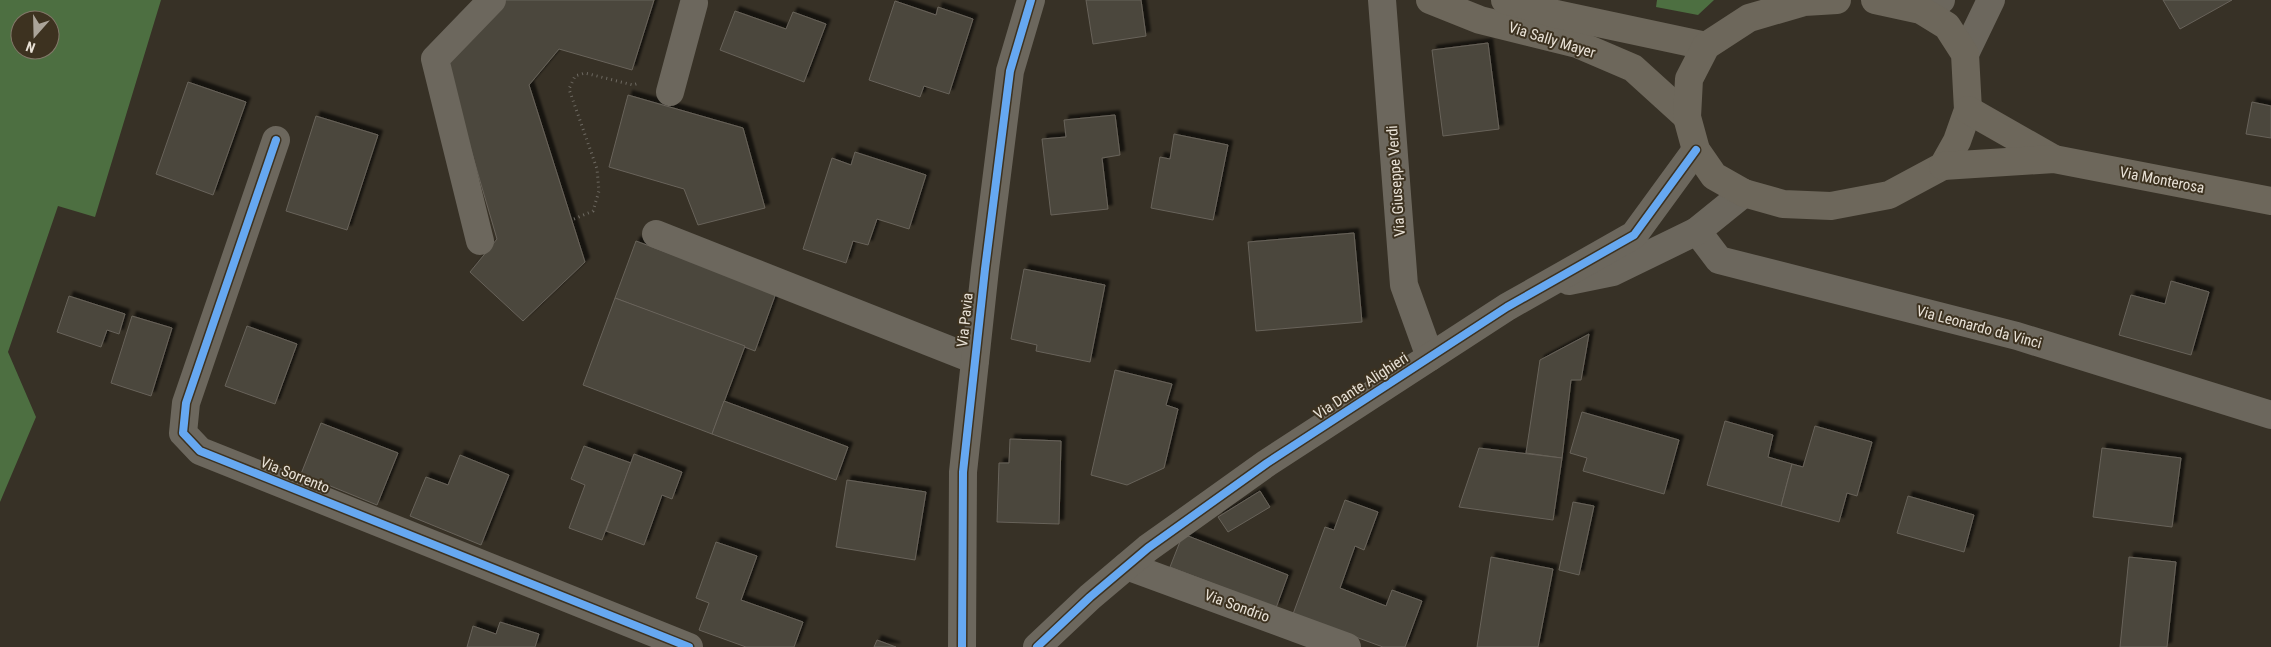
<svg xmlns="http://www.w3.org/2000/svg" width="2271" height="647" viewBox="0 0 2271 647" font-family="'Roboto Condensed',sans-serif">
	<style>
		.forest { fill: #4d6f41; fill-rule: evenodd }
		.building { fill: #4b463d; stroke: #68635a; filter: url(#shadow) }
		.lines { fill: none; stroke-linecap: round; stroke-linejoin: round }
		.path { stroke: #6e6a62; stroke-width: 3; stroke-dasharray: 1 4; stroke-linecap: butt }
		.minor { stroke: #6c675d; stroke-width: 28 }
		.major { stroke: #6d675b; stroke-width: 28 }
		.cycleway-casing { stroke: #3d3220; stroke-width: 11 }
		.cycleway { stroke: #66a8f1; stroke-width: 8 }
		.labels { text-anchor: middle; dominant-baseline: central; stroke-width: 4; stroke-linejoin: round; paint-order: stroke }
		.street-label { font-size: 15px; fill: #e9e2d7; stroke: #3d3220 }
	</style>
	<defs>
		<filter id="shadow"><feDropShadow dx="4.5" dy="-4.5" stdDeviation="1" flood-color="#0009"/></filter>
	</defs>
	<rect width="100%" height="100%" fill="#373126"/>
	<g class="forest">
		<path d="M0,0H161L95,217L58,206L8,352L36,417L0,502ZM20,20H50V50H20Z"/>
		<path d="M1657,0H1714L1698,15L1656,7Z"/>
	</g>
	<g class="building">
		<path d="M502,0H654L632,70L559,49L529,85L585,262L523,321L470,272L497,239L445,61Z"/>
		<path d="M1086,0H1141L1146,36L1093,44Z"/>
		<path d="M2163,0H2232L2180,29Z"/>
		<path d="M895,1L936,15L938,7L973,19L949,94L924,86L920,97L869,80Z"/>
		<path d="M735,11L786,29L793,12L826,24L804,82L720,50Z"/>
		<path d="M1488,43L1499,129L1443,136L1432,50Z"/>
		<path d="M188,82L246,102L213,195L156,174Z"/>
		<path d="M628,95L743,128L765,208L698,225L684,189L609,167Z"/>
		<path d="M2252,102L2271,106V138L2246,134Z"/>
		<path d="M1115,115L1120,155L1102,158L1108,209L1051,215L1042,139L1066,137L1064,120Z"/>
		<path d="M316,116L378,135L347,230L286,211Z"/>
		<path d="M1174,134L1228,145L1213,220L1151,208L1160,157L1170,159Z"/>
		<path d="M855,152L926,175L909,229L877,219L868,245L853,241L846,263L803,249L832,158L851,165Z"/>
		<path d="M1354,233L1362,322L1256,331L1248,242Z"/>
		<path d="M636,241L776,293L755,351L615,298Z"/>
		<path d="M1024,269L1105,285L1090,362L1036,351L1037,345L1011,339Z"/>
		<path d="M2171,281L2209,292L2191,355L2119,335L2131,295L2165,304Z"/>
		<path d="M69,296L125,314L119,334L107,330L101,347L57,332Z"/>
		<path d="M615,298L745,346L712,434L583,385Z"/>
		<path d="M132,316L172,328L151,396L111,383Z"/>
		<path d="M247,326L297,344L275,404L225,386Z"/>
		<path d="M1589,334L1581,380H1571L1562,458L1526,453L1540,360Z"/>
		<path d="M1115,370L1172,384L1166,405L1178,409L1164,468L1127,485L1091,475Z"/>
		<path d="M724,401L848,447L836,480L712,434Z"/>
		<path d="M1582,412L1679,440L1664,494L1583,471L1587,458L1570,453Z"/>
		<path d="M1725,421L1773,435L1768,457L1792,464L1781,506L1707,485Z"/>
		<path d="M321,423L398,453L377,505L301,474Z"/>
		<path d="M1815,426L1872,442L1857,496L1847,493L1839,522L1781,506L1792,464L1803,467Z"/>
		<path d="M1010,439L1061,441L1059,524L997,522L999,463H1009Z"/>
		<path d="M584,446L631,463L602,540L569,528L585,485L571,479Z"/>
		<path d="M1479,448L1562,458L1553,520L1459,507Z"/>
		<path d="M2102,448L2181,458L2172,527L2093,517Z"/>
		<path d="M634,454L682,472L672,499L662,495L644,545L606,531Z"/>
		<path d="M460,455L509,475L481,545L410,516L426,477L448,485Z"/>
		<path d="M847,480L926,492L915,560L836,547Z"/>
		<path d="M1260,491L1270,507L1228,532L1218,517Z"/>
		<path d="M1908,496L1974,515L1964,552L1897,533Z"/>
		<path d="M1345,500L1378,512L1364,550L1355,546L1340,588L1386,606L1392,590L1422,601L1405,647H1383L1293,614L1325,527L1334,530Z"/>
		<path d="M1573,502L1594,506L1579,575L1559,570Z"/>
		<path d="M1183,534L1288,575L1276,608L1170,567Z"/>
		<path d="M716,542L757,556L741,600L803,622L794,647H746L699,630L709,603L696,598Z"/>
		<path d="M1491,557L1553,569L1538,647H1477Z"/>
		<path d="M2129,557L2176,562L2167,647H2120Z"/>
		<path d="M500,622L539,634L535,647H467L473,626L496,634Z"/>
		<path d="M877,640L896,647H874Z"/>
	</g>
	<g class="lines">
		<path class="path" d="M574,219L593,211L599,191L597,169L569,89L575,76L585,73L633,85L639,83"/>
		<g class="minor">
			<path d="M1382,0L1404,285L1430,357"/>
			<path d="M1921,10L1941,0"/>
			<path d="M1965,54L1991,0"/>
			<path d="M670,92L694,3"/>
			<path d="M276,140L186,403L183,433L200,451L689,647"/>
			<path d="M1697,231L1719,260L2017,336L2271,415"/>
			<path d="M656,234L975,360"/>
			<path d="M480,241L435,59L492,0"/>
			<path d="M1569,281L1613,272L1697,231L1744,193"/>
			<path d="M1127,566L1347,647"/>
			<path d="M962,647L963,472L985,269L1010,71L1031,0"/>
			<path d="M1037,647L1090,597L1148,548L1267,463L1507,307L1634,235L1696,150"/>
		</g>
		<g class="major">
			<path d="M1430,0L1480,20L1577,44L1633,68L1687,117"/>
			<path d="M1505,0L1556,14L1706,46"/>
			<path d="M1837,0L1804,2L1749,18L1706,46L1689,79L1687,117L1696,150L1714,176L1744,193L1783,204L1831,206L1889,195L1943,166L1957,141L1968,110L1965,54L1947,26L1921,10L1875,0"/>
			<path d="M1968,110L2054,159"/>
			<path d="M1943,166L2054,159L2271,201"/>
		</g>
		<defs>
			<g id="cycleway">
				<path d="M276,140L186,403L183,433L200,451L689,647"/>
				<path d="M962,647L963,472L985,269L1010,71L1031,0"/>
				<path d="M1037,647L1090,597L1148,548L1267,463L1507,307L1634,235L1696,150"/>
			</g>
		</defs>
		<use href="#cycleway" class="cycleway-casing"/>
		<use href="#cycleway" class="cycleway"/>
	</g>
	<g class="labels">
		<g class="street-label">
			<text transform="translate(1552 40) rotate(17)">Via Sally Mayer</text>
			<text transform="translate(2162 180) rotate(11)">Via Monterosa</text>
			<text transform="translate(1396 181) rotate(-94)">Via Giuseppe Verdi</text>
			<text transform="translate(965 320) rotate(-84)">Via Pavia</text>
			<text transform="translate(1979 327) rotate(15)">Via Leonardo da Vinci</text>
			<text transform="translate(1361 386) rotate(-33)">Via Dante Alighieri</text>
			<text transform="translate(295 475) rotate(22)">Via Sorrento</text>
			<text transform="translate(1237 606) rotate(20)">Via Sondrio</text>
		</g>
	</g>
	<g transform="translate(35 35) rotate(200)"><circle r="24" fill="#3d3220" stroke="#827869"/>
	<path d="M0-4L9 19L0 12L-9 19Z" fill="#aba499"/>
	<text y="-8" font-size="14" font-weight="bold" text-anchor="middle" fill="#e9e2d7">N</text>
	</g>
</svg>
